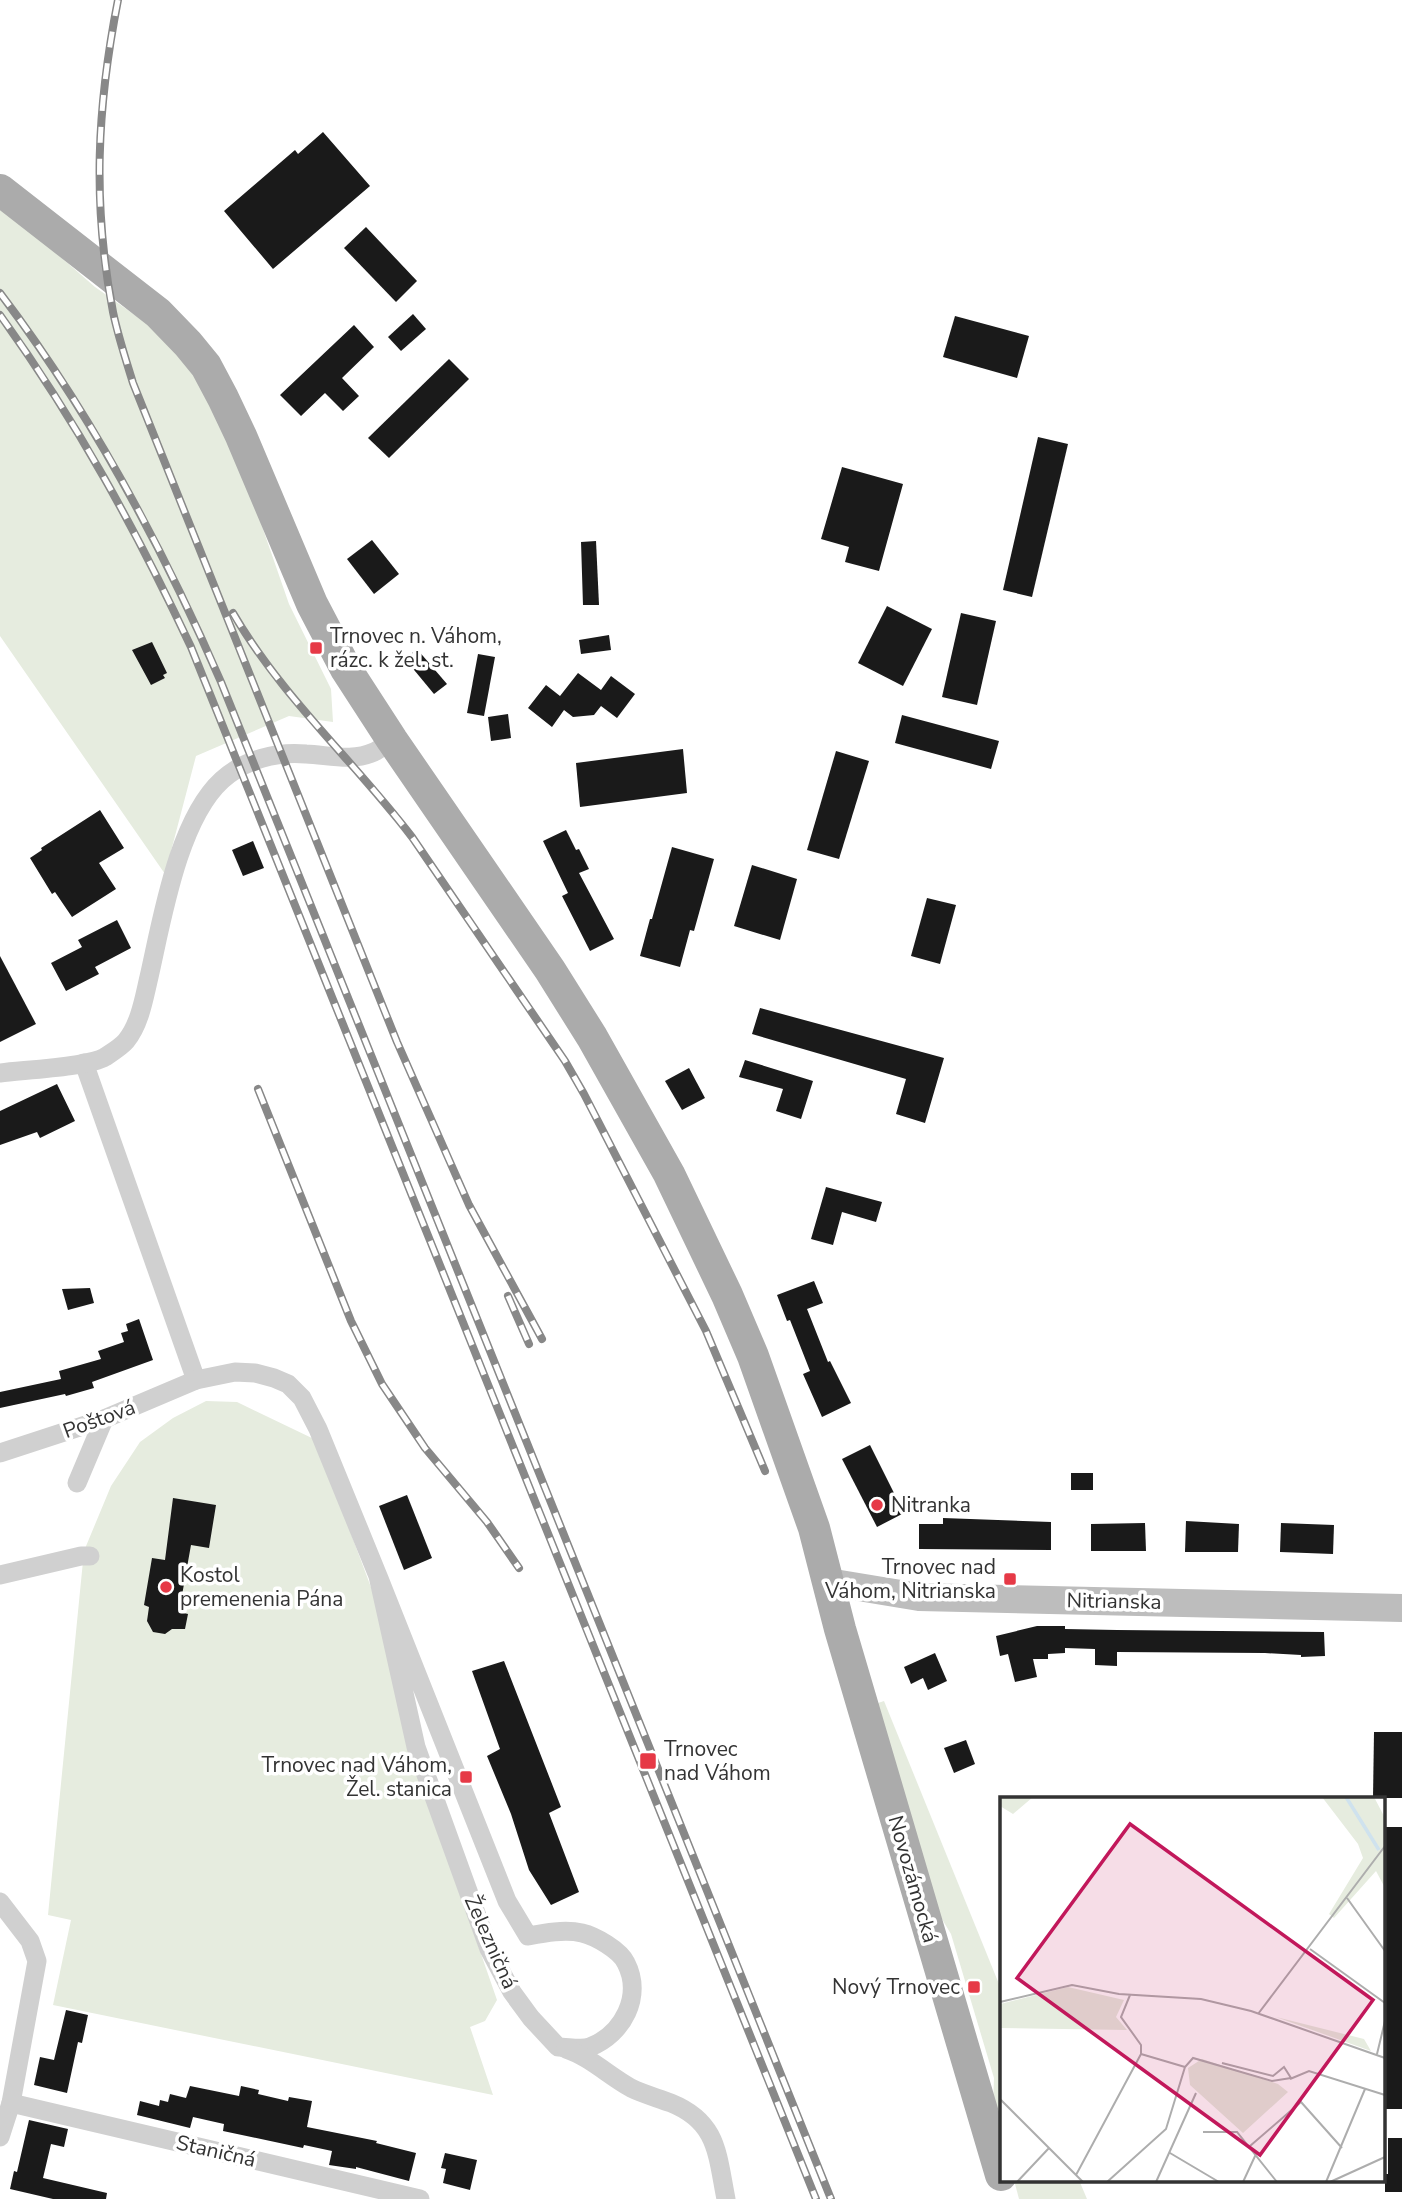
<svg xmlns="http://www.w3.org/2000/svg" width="1402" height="2199" viewBox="0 0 1402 2199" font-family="'Nunito Sans',sans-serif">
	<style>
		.green { fill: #e6ecdf }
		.building { fill: #1a1a1a }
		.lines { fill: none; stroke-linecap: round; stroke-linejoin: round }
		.minor { stroke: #d0d0d0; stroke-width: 19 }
		.secondary { stroke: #bdbdbd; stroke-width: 28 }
		.primary { stroke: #ababab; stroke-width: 32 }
		.rail-casing { stroke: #888; stroke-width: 8 }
		.rail { stroke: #fff; stroke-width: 5; stroke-dasharray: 16; stroke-linecap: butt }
		.poi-dot { fill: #e63946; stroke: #fff; stroke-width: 2.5 }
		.labels { text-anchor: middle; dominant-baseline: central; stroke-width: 7; stroke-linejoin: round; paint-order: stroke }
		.poi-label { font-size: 21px; fill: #333; stroke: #fff; text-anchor: start }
		.street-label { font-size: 21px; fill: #333; stroke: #fff }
		.inset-river { fill: none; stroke: #cfe2ee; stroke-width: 3.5 }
		.inset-road { fill: none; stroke: #adadad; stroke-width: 2 }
		.view { fill: #c2185b; fill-opacity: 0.15; stroke: #c2185b; stroke-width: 3.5 }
		.inset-edge { fill: none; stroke: #333; stroke-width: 3.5 }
	</style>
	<rect width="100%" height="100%" fill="#fff"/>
	<g class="green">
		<path d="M0,204L95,287L166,337L208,392L231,437L289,604L331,689L333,722L289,716L196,756L165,874L0,636Z"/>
		<path d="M206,1401L237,1402L316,1440L375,1598L410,1749L497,2000L485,2021L470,2027L493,2095L53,2005L71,1920L48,1915L84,1551L111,1486L140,1442L173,1418Z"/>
		<path d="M884,1701L1001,1989V2138L993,2105L994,2078L951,1934L931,1901L875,1704Z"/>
		<path d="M1014,2180H1079L1087,2199H1019Z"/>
	</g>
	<g class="building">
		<path d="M323,132L370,186L273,269L224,211L295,150L298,154Z"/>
		<path d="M366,227L417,281L396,302L344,248Z"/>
		<path d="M413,314L426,329L401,351L388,337Z"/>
		<path d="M955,316L1029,336L1017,378L943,357Z"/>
		<path d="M354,325L374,347L342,378L359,396L343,411L325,393L301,416L280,395Z"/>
		<path d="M449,359L469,379L389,458L368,438Z"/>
		<path d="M1038,437L1068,444L1032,597L1003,590Z"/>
		<path d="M842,467L903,484L879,571L845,562L849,547L821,539Z"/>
		<path d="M372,540L399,574L374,594L347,559Z"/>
		<path d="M596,541L599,605H583L581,542Z"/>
		<path d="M887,606L932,629L903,686L858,663Z"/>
		<path d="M961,613L996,621L977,705L942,697Z"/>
		<path d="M609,635L611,650L581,654L579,640Z"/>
		<path d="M152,642L167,673L163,675L165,678L151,685L132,650Z"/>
		<path d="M417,649L447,684L434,694L405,659Z"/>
		<path d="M478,654L495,657L484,716L467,713Z"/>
		<path d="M578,673L601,690L611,676L635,694L617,718L601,706L594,715L573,717L564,710L552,727L528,708L546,685L560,696Z"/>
		<path d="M508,714L511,738L491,741L488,717Z"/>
		<path d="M902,715L999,741L991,769L895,743Z"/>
		<path d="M683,749L687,793L580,807L576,763Z"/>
		<path d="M836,751L869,761L839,859L807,850Z"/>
		<path d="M100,810L124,848L99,863L116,889L72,917L55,892L52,894L30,858L42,850L41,848Z"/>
		<path d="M566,830L576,850L579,849L589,869L579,873L614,939L590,951L562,896L568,893L543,841Z"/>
		<path d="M253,841L264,868L243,876L232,850Z"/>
		<path d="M672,847L714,859L694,931L690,930L680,967L640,956L650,919H652Z"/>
		<path d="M752,865L797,879L780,940L734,926Z"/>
		<path d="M927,898L956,905L940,964L911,956Z"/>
		<path d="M117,920L131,948L95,967L99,974L66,991L51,963L82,947L78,940Z"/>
		<path d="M0,956L36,1024L0,1042Z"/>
		<path d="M760,1008L944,1058L925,1123L896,1114L906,1079L752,1034Z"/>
		<path d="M745,1060L813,1081L801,1119L776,1111L783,1089L739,1077Z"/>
		<path d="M689,1068L705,1098L682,1110L665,1081Z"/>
		<path d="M57,1084L75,1121L40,1138L37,1132L0,1145V1111Z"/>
		<path d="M826,1187L882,1202L876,1222L842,1212L833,1245L811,1239Z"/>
		<path d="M814,1281L823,1303L807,1309L828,1362L830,1361L851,1403L822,1417L803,1374L810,1371L790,1320L787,1321L777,1295Z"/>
		<path d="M90,1288L94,1303L68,1310L62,1289Z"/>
		<path d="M139,1319L153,1360L92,1382L94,1388L66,1396L65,1394L0,1408V1392L61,1379L59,1371L101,1359L98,1351L124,1342L121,1333L128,1331L126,1324Z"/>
		<path d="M870,1445L904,1513L877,1527L842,1459Z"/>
		<rect x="1071" y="1473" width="22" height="17"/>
		<path d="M407,1495L432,1558L404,1570L379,1506Z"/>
		<path d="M173,1498L216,1505L209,1548L191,1545L179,1612L188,1614L185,1629H172L165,1634L153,1632L147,1621L149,1607L144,1605L152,1558L165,1560Z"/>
		<path d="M943,1518L1051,1522V1550L919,1549V1524H943Z"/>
		<path d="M1186,1521L1239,1524L1238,1552H1185Z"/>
		<path d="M1145,1523L1146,1551H1091V1524Z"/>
		<path d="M1281,1523L1334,1525L1333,1554L1280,1552Z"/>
		<path d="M1037,1626H1065V1629L1117,1630L1324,1632L1325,1656L1301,1657V1655L1265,1653L1117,1652V1666L1095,1665V1649L1065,1648V1653L1048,1654V1659H1033L1037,1677L1015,1682L1008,1654L1000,1656L996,1636Z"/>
		<path d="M935,1653L947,1681L928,1690L923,1678L911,1684L904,1667Z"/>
		<path d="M504,1661L561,1807L549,1813L579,1892L551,1905L529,1870L511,1814L487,1756L500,1749L472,1671Z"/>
		<path d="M1374,1732H1402V1798H1373Z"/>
		<path d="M966,1740L975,1764L954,1773L944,1748Z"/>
		<rect x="1383" y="1827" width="19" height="282"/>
		<path d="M66,2010L88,2015L82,2043L78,2042L67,2093L34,2085L40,2057L54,2060Z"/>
		<path d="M190,2086L239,2096L241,2086L259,2090L258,2094L288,2101L289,2097L312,2101L307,2127L377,2141L376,2143L416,2153L409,2181L356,2167V2169L329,2165L332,2151L304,2145L303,2148L223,2131L224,2124L193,2117L190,2128L137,2115L140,2101L159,2106L160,2100L168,2102L170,2094L186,2098Z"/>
		<path d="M29,2120L68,2129L64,2147L51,2144L43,2178L107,2193L106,2199H53L10,2189L14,2171L17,2172Z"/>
		<path d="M1388,2138H1402V2192H1385V2174H1388Z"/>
		<path d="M445,2153L477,2160L470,2190L443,2183L446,2169L441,2168Z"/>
	</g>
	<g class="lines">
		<g class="minor">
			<path d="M84,1063L196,1380"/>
			<path d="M0,1073C22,1070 89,1067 105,1057C111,1053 121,1047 126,1041C140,1024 144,998 149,977C162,920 178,820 222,780C244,760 277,751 306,754C329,755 352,762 374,752C380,749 386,744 392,740"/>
			<path d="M0,1453L104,1419L196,1380L235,1372L255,1373L274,1378L288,1384L302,1398L318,1429L378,1576L416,1747L489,1949L512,1992L531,2018L558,2047C568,2047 582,2050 590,2047C623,2034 643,1996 626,1963C620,1950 595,1936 582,1933C565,1929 544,1933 528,1936L507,1901L378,1576"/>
			<path d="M77,1483L104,1419"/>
			<path d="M0,1575L81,1556H90"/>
			<path d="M0,1902L30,1941L37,1961L11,2103L0,2137"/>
			<path d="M566,2049C590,2057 609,2076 631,2088C643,2094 658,2098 671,2103C718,2122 717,2154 726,2199"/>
			<path d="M11,2103L420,2199"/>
		</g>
		<path class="secondary" d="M828,1582L919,1597L1402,1608"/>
		<path class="primary" d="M0,190L158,313L188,344L206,366L223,398L241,436L312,604L346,669L392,740L550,970L592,1037L669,1174L727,1295L753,1356L814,1528L840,1629L1001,2175"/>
		<defs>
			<g id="rail">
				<path d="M118,0C97,107 92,203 113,312C118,336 126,360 133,383L397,1042L469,1205L542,1339"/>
				<path d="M0,293C91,413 161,544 221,682L831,2199"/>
				<path d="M0,315C77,422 135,528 191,647L816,2199"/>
				<path d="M233,613C281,696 354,761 412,837L565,1061L584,1094L706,1331L765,1471"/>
				<path d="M258,1089L351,1321L382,1384L425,1448L487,1522L519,1568"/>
				<path d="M508,1296L529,1344"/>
			</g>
		</defs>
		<use href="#rail" class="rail-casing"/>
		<use href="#rail" class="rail"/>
	</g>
	<g class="poi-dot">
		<rect x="309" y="641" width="14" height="14" rx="3.5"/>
		<circle cx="877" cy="1505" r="7"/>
		<rect x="1003" y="1572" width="14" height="14" rx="3.5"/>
		<circle cx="166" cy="1587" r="7"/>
		<rect x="639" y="1752" width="18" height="18" rx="3.5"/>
		<rect x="459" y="1770" width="14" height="14" rx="3.5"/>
		<rect x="967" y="1980" width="14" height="14" rx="3.5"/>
	</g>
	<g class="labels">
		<g class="poi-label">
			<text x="330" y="636">Trnovec n. Váhom,<tspan x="330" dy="24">rázc. k žel. st.</tspan></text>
			<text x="891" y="1505">Nitranka</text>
			<text x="996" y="1567" text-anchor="end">Trnovec nad<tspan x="996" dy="24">Váhom, Nitrianska</tspan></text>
			<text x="180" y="1575">Kostol<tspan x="180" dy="24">premenenia Pána</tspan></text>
			<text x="664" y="1749">Trnovec<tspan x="664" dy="24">nad Váhom</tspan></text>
			<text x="452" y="1765" text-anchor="end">Trnovec nad Váhom,<tspan x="452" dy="24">Žel. stanica</tspan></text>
			<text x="960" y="1987" text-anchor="end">Nový Trnovec</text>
		</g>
		<g class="street-label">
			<text transform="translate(99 1419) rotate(-20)">Poštová</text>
			<text transform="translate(1114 1601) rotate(1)">Nitrianska</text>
			<text transform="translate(913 1879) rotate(74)">Novozámocká</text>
			<text transform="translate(491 1942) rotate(66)">Železničná</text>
			<text transform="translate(216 2151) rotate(13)">Staničná</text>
		</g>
	</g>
	<g transform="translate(1000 1797)">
		<rect width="385" height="385" fill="#fff"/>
		<path d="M0,0H33L13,17L0,9ZM322,0H374L385,21V91L376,74L334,121L329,117L363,61L358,47ZM68,190L124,203L116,220L127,233L0,231V207ZM276,220L364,242L371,254ZM202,262L278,287L288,295L243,336L190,288L188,271Z" fill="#e6ecdf"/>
		<path class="inset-river" d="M346,0L379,53"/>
		<path class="inset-road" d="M347,101L385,154M310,152L385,206M130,198L121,220L141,248V257M0,205L72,188L119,197L201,202L251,214L385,261M258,217L385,49M141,257L185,270M377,257L385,224M290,282L309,274L385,298M0,302L83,385M203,335H237L277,385M250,349L301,305L342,351M170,356L219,385M76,378L141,257M17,385L49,351M107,385L166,332L185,270L193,261L272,284L291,281L284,270L273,279L222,266M156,385L196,296M243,385L256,357M326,385L365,292M330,385L385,360"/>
		<path class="view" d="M130,27L373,203L260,358L17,181Z"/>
		<rect width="385" height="385" class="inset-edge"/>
	</g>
</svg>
